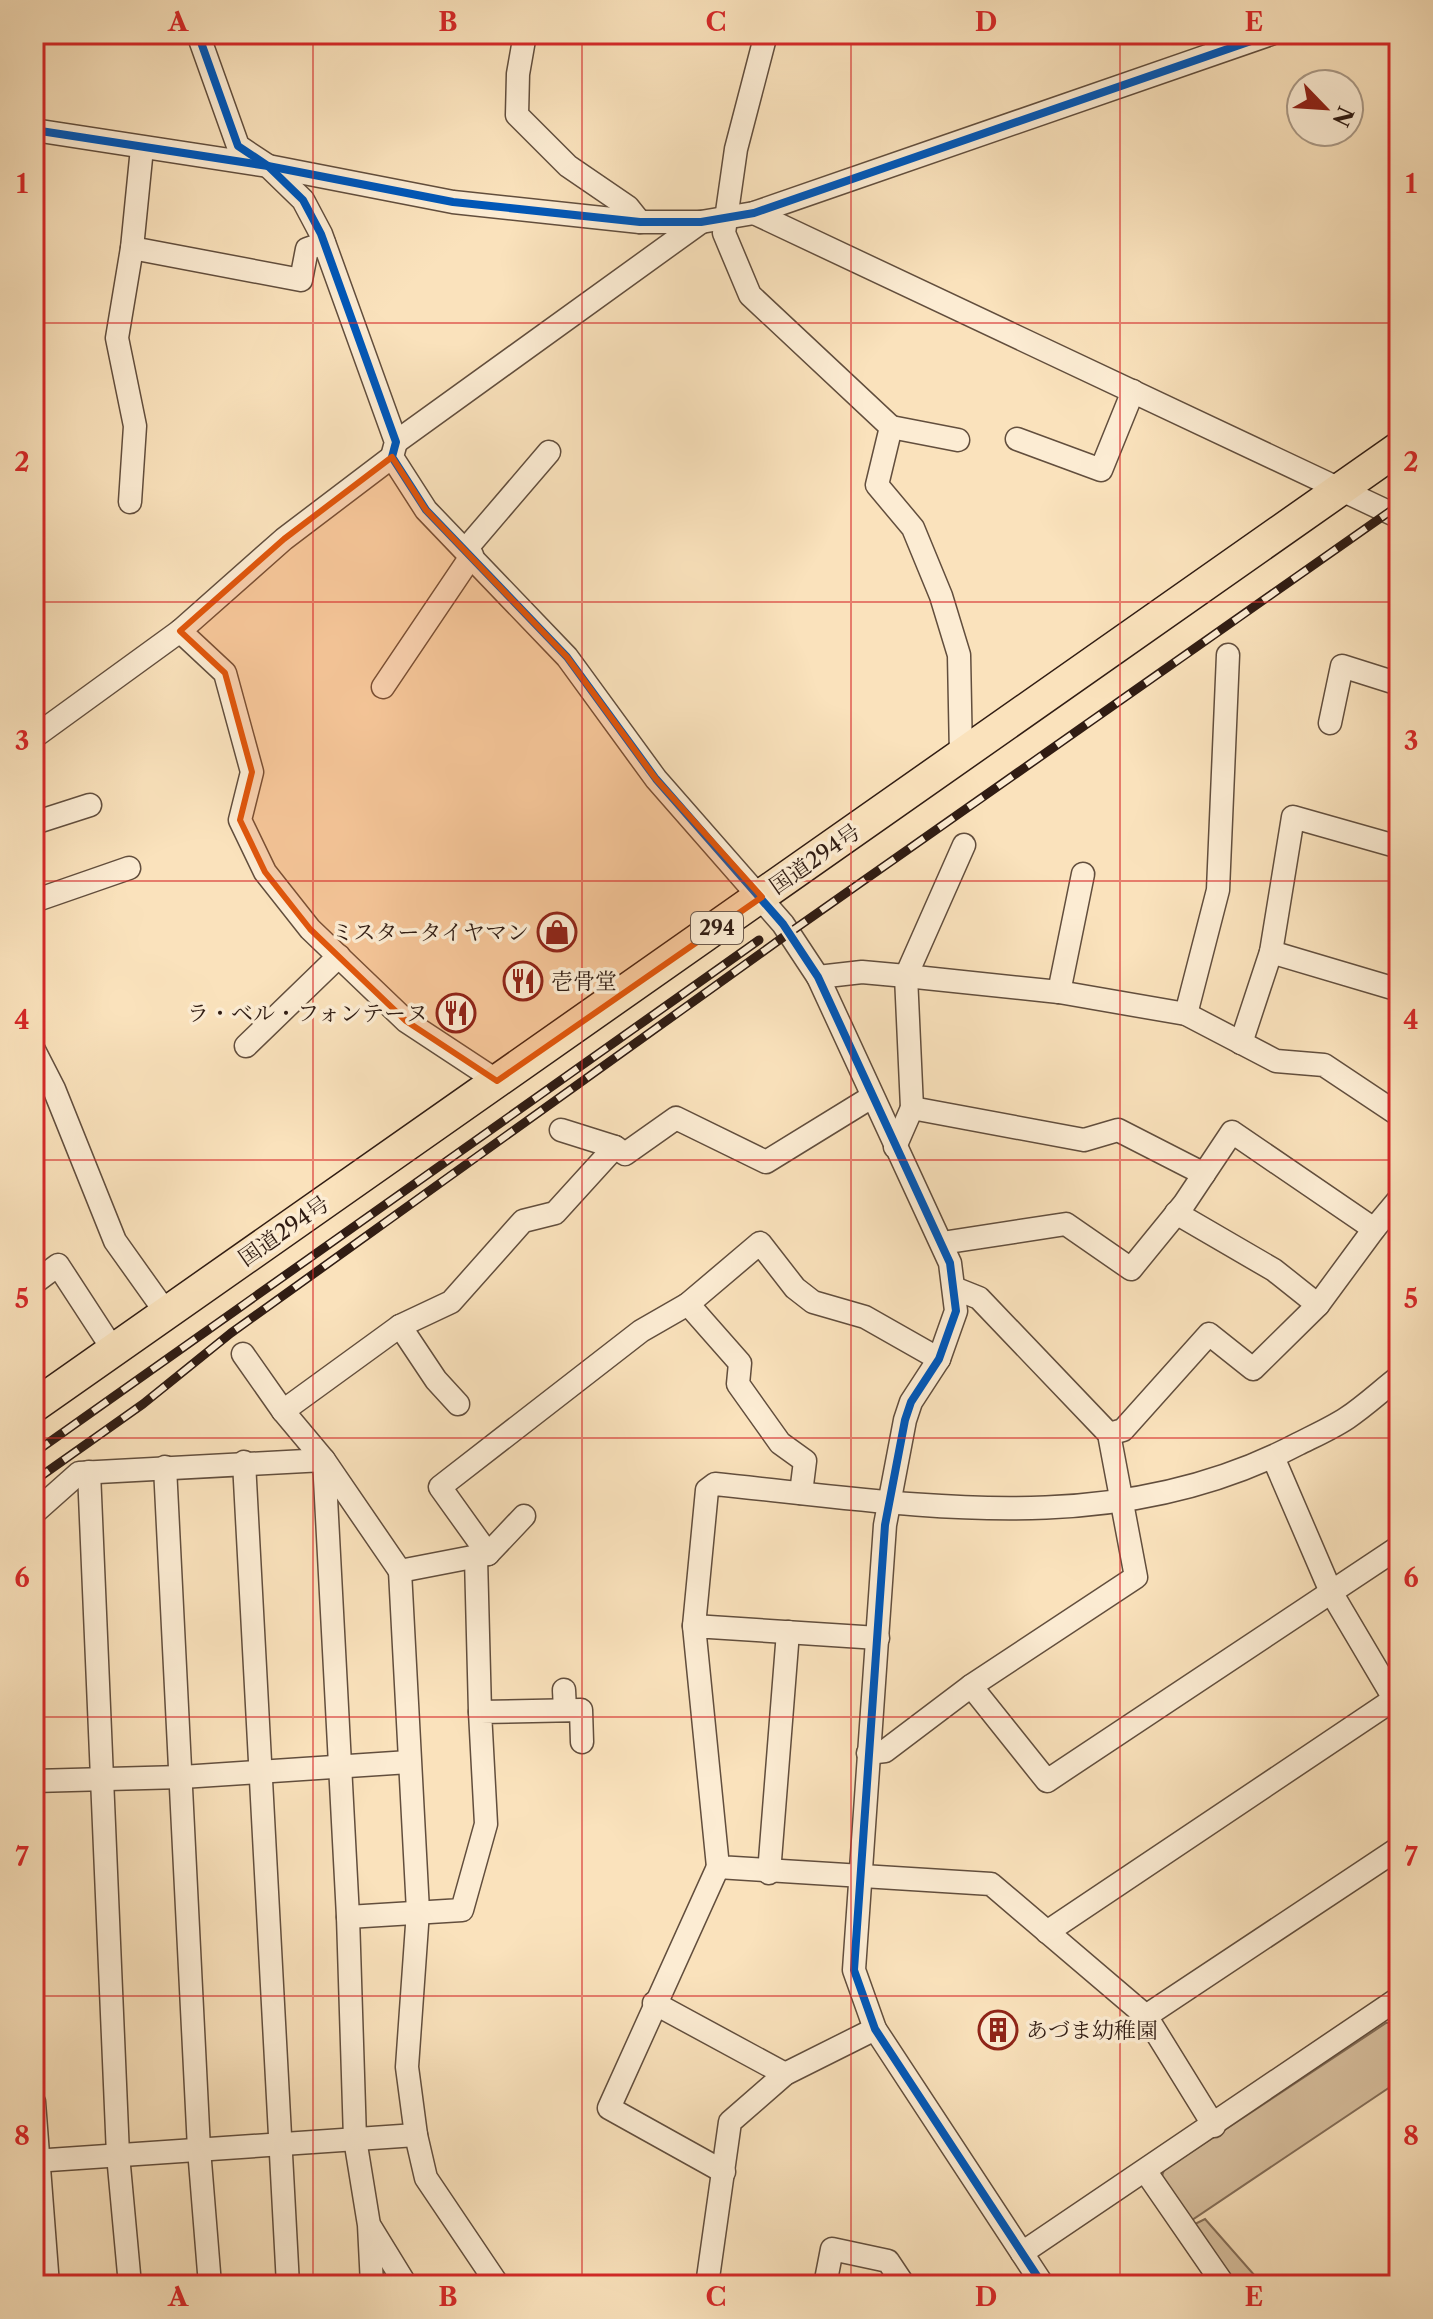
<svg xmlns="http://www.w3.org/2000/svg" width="1433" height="2319" viewBox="0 0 1433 2319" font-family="'Libre Caslon Text','Noto Serif JP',serif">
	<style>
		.green { fill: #d8c09f; stroke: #846e59; stroke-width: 2 }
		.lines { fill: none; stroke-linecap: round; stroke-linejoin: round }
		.minor-casing { stroke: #624e3d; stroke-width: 25 }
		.highway-casing { stroke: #301c13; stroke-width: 35 }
		.minor { stroke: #fcecd3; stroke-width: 22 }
		.highway { stroke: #fae2bc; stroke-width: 32 }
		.rail-casing { stroke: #301c13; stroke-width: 9 }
		.rail { stroke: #fcecd3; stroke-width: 6; stroke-dasharray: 18; stroke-linecap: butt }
		.cycleway-casing { stroke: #fcecd3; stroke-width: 13 }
		.cycleway { stroke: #0057b8; stroke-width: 8 }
		.marked { fill: #df560c; fill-opacity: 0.2; stroke: #df560c; stroke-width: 6; stroke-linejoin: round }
		.grid { fill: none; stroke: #d62828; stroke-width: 2; stroke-opacity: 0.55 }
		.labels { text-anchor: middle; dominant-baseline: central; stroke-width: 7; stroke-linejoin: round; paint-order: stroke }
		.shield { fill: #fcecd3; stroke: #6d5a4d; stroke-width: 2 }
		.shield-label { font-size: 20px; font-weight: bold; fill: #301c13 }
		.street-label { font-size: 22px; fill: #301c13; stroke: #fcecd3 }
		.poi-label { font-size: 22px; fill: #301c13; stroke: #fcecd3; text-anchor: end }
		.neatline { fill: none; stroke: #d62828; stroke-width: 3 }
		.grid-label { font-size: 26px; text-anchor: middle; font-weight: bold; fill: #d62828 }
	</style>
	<rect width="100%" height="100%" fill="#fae2bc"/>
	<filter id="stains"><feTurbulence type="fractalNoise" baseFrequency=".0025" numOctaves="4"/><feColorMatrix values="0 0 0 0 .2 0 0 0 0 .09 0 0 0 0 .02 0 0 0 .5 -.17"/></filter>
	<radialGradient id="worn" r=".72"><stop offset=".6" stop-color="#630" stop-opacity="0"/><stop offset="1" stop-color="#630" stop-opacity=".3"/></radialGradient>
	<g class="green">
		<path d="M1395,2022L1399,2024V2081L1189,2222L1161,2179L1164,2170L1386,2023Z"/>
		<path d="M1205,2219L1263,2285H1236L1195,2224Z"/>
	</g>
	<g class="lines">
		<defs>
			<g id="minor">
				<path d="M198,34L238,146L268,166L303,200L321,234L396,442L392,457L426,510L567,657L656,779L783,924L818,977L950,1263L956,1311L939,1359L911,1402L905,1420L885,1525L854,1970L875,2029L1043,2285"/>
				<path d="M525,34L518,74L517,115L568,166L628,207L640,222"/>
				<path d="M766,34L736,149L724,233L750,295L891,427L877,485L913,528L941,596L959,655L961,756"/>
				<path d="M34,130L268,166L453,202L640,222H701L754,213L1271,34"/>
				<path d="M142,148L132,248L301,280L307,249L324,243"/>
				<path d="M754,213L1399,517"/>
				<path d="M891,427L958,440"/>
				<path d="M1017,439L1101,470L1133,391"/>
				<path d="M396,442L701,222"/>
				<path d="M130,502L135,426L117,338L132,248"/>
				<path d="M466,549L549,452"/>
				<path d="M180,631L225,673L252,772L240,820L265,872L310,929L406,1021L497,1081"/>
				<path d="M383,687L472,555"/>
				<path d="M1330,723L1342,666L1399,684"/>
				<path d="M34,737L180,631L284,539L392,457"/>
				<path d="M34,823L90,805"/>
				<path d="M34,901L129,868"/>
				<path d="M1271,952L1399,990"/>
				<path d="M818,977L862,972L906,976L1059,992L1186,1014L1276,1061L1324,1065L1399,1115"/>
				<path d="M1059,992L1083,874"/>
				<path d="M1186,1014L1218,890L1228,655"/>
				<path d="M1241,1043L1271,952L1293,817L1399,847"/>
				<path d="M246,1046L339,956"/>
				<path d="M34,1050L54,1089L115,1241L167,1314"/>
				<path d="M912,1108L906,976L964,845"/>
				<path d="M561,1130L615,1147L625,1154L676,1118L766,1162L870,1098"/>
				<path d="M895,1147L912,1108L1084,1140L1118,1130L1204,1174"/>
				<path d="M1176,1213L1274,1270L1318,1305L1374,1229"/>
				<path d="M942,1243L1066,1224L1131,1269L1184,1204L1232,1132L1374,1229L1399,1199"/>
				<path d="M34,1283L58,1265L114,1351"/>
				<path d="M688,1304L740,1363L738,1384L780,1443L805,1461L801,1493"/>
				<path d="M400,1326L436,1380L458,1404"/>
				<path d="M243,1354L283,1411L324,1460L348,1917L355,2139L369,2225L372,2285"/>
				<path d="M283,1411L400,1326L451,1302L523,1221L555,1213L615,1147"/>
				<path d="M1109,1434L1123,1430L1209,1334L1253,1369L1318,1305"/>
				<path d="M1273,1457L1331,1592L1399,1707"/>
				<path d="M244,1462L288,2285"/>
				<path d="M165,1467L199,2149L210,2285"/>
				<path d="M89,1472L118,2155L130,2285"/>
				<path d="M34,1513L79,1473L324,1460L400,1571L488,1554L524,1516"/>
				<path d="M488,1554L440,1487L641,1331L688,1304L760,1243L795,1288L813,1302L865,1317L939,1359"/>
				<path d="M476,1558L480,1712"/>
				<path d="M400,1571L418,1911L407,2067L416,2135L426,2178L498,2285"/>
				<path d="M694,1626L707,1490L715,1484C914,1504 1112,1542 1298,1444C1314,1436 1332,1428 1347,1418C1365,1406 1382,1390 1399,1377"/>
				<path d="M878,1638L694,1626L718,1867L991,1884L1146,2016L1214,2126"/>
				<path d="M971,1686L1047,1781L1399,1547"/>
				<path d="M564,1690L565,1710"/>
				<path d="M868,1753L885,1751L971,1686L1136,1577L1109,1434L979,1298L954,1288"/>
				<path d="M34,1781L182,1777L409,1762"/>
				<path d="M718,1867L609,2108L724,2172"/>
				<path d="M769,1873L788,1632"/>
				<path d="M348,1917L462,1910L486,1824L480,1712L581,1710L582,1742"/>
				<path d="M1047,1932L1399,1696"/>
				<path d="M654,2003L785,2074"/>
				<path d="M1146,2016L1399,1848"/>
				<path d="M34,2102L48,2285"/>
				<path d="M34,2161L416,2135"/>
				<path d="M1146,2172L1224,2285"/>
				<path d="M371,2228L406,2285"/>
				<path d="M1022,2253L1399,1998"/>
				<path d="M707,2285L730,2122L785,2074L875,2029"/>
				<path d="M825,2285L832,2249L888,2261L904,2285"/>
			</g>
			<path id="highway" d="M34,1406L1399,448"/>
		</defs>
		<use href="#minor" class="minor-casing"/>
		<use href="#highway" class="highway-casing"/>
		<use href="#minor" class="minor"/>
		<use href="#highway" class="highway"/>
		<defs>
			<g id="rail">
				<path d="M34,1453L759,940"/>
				<path d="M34,1481L143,1404L231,1333L789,933L1399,505"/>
			</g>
		</defs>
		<use href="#rail" class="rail-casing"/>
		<use href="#rail" class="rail"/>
		<defs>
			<g id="cycleway">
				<path d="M198,34L238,146L268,166L303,200L321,234L396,442L392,457L426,510L567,657L656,779L783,924L818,977L950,1263L956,1311L939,1359L911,1402L905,1420L885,1525L854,1970L875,2029L1043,2285"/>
				<path d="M34,130L268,166L453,202L640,222H701L754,213L1271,34"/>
			</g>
		</defs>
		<use href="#cycleway" class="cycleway-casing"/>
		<use href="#cycleway" class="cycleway"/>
	</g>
	<path class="marked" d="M392,457L426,510L567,657L656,779L762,897L497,1081L406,1021L310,929L265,872L240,820L252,772L225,673L180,631L284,539Z"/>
	<path class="grid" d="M313,34V2285M582,34V2285M851,34V2285M1120,34V2285M34,323H1399M34,602H1399M34,881H1399M34,1160H1399M34,1438H1399M34,1717H1399M34,1996H1399"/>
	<defs>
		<symbol id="shop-ring" viewBox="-11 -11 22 22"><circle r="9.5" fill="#fcecd3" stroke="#8f2418" stroke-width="1.5"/><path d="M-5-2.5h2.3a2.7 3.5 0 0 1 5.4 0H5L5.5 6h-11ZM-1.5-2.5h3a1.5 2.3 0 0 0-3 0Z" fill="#8f2418"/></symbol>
		<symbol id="restaurant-ring" viewBox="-11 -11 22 22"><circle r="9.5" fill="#fcecd3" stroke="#8f2418" stroke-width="1.5"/><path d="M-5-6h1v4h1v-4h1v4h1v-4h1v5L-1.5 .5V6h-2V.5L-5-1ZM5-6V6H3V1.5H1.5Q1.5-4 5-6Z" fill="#8f2418"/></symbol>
		<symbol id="building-ring" viewBox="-11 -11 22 22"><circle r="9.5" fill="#fcecd3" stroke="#8f2418" stroke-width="1.5"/><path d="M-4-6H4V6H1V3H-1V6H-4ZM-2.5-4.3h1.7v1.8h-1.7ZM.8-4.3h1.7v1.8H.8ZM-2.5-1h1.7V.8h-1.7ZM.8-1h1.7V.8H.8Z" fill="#8f2418"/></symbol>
	</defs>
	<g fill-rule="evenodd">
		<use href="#shop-ring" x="535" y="910" width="44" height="44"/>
		<use href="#restaurant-ring" x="501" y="959" width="44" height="44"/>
		<use href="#restaurant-ring" x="434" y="991" width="44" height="44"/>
		<use href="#building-ring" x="976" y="2008" width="44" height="44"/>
	</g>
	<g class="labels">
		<rect class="shield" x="691" y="912" width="52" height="32" rx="6"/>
		<g class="shield-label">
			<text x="717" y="928">294</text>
		</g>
		<g class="street-label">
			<text transform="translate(815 859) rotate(-35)">国道294号</text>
			<text transform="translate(284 1231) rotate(-35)">国道294号</text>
		</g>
		<g class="poi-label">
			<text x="529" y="932">ミスタータイヤマン</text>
			<text x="551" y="981" text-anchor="start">壱骨堂</text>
			<text x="428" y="1013">ラ・ベル・フォンテーヌ</text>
			<text x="1026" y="2030" text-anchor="start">あづま幼稚園</text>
		</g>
	</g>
	<rect width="1433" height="2319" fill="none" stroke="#fae2bc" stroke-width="88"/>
	<g transform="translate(1325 108) rotate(115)"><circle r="38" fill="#fcecd3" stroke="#aa9986" stroke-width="2"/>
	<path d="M0-6L14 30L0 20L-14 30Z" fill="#8f2418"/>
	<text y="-12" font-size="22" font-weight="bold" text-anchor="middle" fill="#301c13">N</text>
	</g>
	<rect x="44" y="44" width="1345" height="2231" class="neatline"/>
	<g class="grid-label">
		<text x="178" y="31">A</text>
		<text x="448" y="31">B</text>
		<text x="716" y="31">C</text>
		<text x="986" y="31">D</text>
		<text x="1254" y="31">E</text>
		<text x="22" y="193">1</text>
		<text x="1411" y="193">1</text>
		<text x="22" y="471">2</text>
		<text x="1411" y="471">2</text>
		<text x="22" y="750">3</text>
		<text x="1411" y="750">3</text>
		<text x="22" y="1029">4</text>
		<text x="1411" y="1029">4</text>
		<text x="22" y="1308">5</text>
		<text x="1411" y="1308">5</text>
		<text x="22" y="1587">6</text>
		<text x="1411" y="1587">6</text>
		<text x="22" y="1866">7</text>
		<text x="1411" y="1866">7</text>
		<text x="22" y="2145">8</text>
		<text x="1411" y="2145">8</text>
		<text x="178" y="2306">A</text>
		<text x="448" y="2306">B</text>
		<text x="716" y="2306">C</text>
		<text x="986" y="2306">D</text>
		<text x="1254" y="2306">E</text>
	</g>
	<rect width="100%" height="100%" filter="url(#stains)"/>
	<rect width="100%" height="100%" fill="url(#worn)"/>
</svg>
